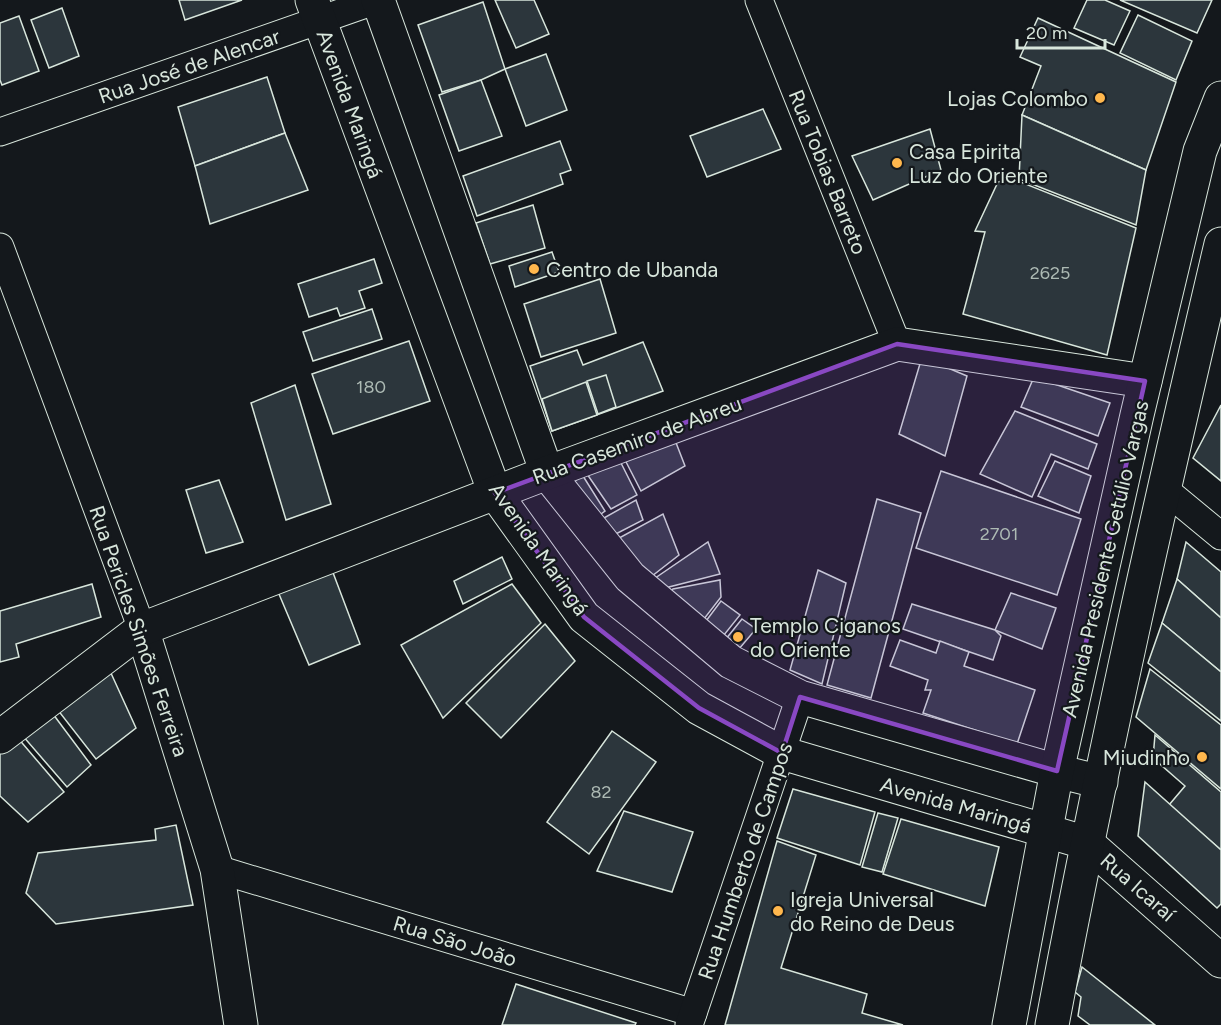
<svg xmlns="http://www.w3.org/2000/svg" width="1221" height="1025" viewBox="0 0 1221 1025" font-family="Figtree,sans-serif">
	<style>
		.building { fill: #2c363c; stroke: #d8e6dc; stroke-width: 1.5 }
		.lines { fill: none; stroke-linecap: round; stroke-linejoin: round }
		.street-casing { stroke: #d8e6dc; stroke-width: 29 }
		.secondary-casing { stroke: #d8e6dc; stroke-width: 35 }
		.primary-casing { stroke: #d8e6dc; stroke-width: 35 }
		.street { stroke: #14181c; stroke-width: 27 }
		.secondary { stroke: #14181c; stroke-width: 33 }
		.primary { stroke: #14181c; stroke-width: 33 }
		.marked { fill: #8948c3; fill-opacity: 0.2; stroke: #8948c3; stroke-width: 4.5; stroke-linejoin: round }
		.poi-dot { fill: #ffb74d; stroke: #14181c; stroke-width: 2 }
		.labels { text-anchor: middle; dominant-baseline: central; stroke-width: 4.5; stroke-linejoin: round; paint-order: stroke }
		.number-label { font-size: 18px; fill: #adbab4 }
		.street-label { font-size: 21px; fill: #d8e6dc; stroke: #14181c }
		.poi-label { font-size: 21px; fill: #d8e6dc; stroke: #14181c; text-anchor: start }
	</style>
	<rect width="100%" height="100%" fill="#14181c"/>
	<g class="building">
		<path d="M179,0H242L185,20Z"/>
		<path d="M495,0H534L549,34L516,48Z"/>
		<path d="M1087,0H1105L1130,11L1114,45L1074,28Z"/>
		<path d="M1120,0H1212L1197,33Z"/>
		<path d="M483,2L505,69L481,80L442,92L418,25Z"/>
		<path d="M62,8L79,56L49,68L31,20Z"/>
		<path d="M1138,15L1192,41L1176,80L1120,53Z"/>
		<path d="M19,16L39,71L2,85L0,80V23Z"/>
		<path d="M1038,18L1176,82L1146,170L1022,115L1041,66L1020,57Z"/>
		<path d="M546,54L567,110L526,126L505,69Z"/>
		<path d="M267,77L285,133L195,166L178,107Z"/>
		<path d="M481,80L502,136L459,151L439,95Z"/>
		<path d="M763,109L781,149L707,177L690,136Z"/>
		<path d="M1022,115L1146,170L1136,225L1019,179Z"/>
		<path d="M930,129L941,170L873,200L852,156Z"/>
		<path d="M285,133L308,190L210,224L195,166Z"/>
		<path d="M560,141L571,170L560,174L563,184L477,216L463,176Z"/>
		<path d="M1013,179L1136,228L1107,355L963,314L985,232L975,231L998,182Z"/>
		<path d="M533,205L545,248L490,264L476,223Z"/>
		<path d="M552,252L559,272L515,287L509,266Z"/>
		<path d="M374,259L382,283L359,291L365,308L340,316L337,308L309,317L298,284Z"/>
		<path d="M600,279L616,333L541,357L524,304Z"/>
		<path d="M372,309L382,339L313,361L303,332Z"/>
		<path d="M409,341L430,401L333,434L312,374Z"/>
		<path d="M643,342L663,391L552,431L530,366L577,350L583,365Z"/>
		<path d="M922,357L967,376L945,456L899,434Z"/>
		<path d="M606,375L616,407L598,414L587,381Z"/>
		<path d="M1034,377L1110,403L1098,436L1021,407Z"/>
		<path d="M586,382L597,415L552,431L542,399Z"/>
		<path d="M295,385L331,504L286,520L251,403Z"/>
		<path d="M1221,405V481L1193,458Z"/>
		<path d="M1015,411L1097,444L1088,469L1051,454L1032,497L980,474Z"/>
		<path d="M673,435L685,466L641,491L623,456Z"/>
		<path d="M619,459L637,495L611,509L587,474Z"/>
		<path d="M1055,461L1091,476L1079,513L1038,496Z"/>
		<path d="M941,471L1081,519L1057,595L916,548Z"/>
		<path d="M583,476L605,511L590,522L567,485Z"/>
		<path d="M219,480L243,542L206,553L186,490Z"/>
		<path d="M877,499L921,513L871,698L827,685Z"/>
		<path d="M636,500L643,520L608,538L595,523Z"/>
		<path d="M663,514L679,555L643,583L610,543Z"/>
		<path d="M708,542L720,574L669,587L659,598L645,585Z"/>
		<path d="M1186,542L1221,572V618L1177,579Z"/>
		<path d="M502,557L512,579L463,604L454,581Z"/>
		<path d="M332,570L360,644L309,665L276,587Z"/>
		<path d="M818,570L846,583L822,684L790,670Z"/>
		<path d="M1177,579L1221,618V672L1162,623Z"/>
		<path d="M720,580L721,597L697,628L661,598L673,589Z"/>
		<path d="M92,584L101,617L16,644L19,657L0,662V611Z"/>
		<path d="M512,584L541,623L443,718L401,645Z"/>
		<path d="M1011,593L1056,608L1042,649L995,630Z"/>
		<path d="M721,601L740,615L716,645L700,629Z"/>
		<path d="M912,604L995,630L1001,636L993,660L903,629Z"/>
		<path d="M742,619L756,629L733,656L721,645Z"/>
		<path d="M1162,623L1221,672V721L1148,663Z"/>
		<path d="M545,624L575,661L501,738L466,703Z"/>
		<path d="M900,640L936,653L940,641L969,652L964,666L1035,690L1017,744L923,713L931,690H925L928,680L890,666Z"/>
		<path d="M1150,669L1221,725V789L1136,717Z"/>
		<path d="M110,671L136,728L96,759L57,709Z"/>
		<path d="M53,714L91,765L67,787L22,735Z"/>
		<path d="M612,731L656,762L589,854L547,822Z"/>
		<path d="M1155,735L1221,792V850L1169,805L1185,786L1153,758Z"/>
		<path d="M17,737L64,792L28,822L0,796V751Z"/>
		<path d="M1145,782L1221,850V904L1217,908L1138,836Z"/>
		<path d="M793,789L875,812L860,865L777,838Z"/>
		<path d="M624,811L693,832L672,892L597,871Z"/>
		<path d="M878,813L898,818L882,872L862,867Z"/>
		<path d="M901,819L999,847L985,906L883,874Z"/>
		<path d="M176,825L193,905L56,924L26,893L38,853L156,840L155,829Z"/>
		<path d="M777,841L816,855L781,968L867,994L862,1013L903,1025H725Z"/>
		<path d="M1082,967L1155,1025H1090L1078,1016L1081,997L1075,992Z"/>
		<path d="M516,984L636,1023L635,1025H502Z"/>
	</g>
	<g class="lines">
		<defs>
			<g id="street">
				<path d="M759,0L897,344"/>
				<path d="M0,132L377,0"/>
				<path d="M0,247L142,629"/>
				<path d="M1164,489L1221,536"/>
				<path d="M217,869L693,1013"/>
				<path d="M689,1025L800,697"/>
			</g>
			<g id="secondary">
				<path d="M312,0L495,493L584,617L699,708L782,753L1087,843L1221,961"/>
				<path d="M378,0L547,473L630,577L731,662L800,697L1057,771L1101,782"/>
				<path d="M142,629L217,869L241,1025"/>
				<path d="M0,737L142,629L547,473L897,344L1145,381"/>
			</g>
			<g id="primary">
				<path d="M1009,1025L1057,771L1137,415L1200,151L1221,98"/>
				<path d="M1052,1025C1101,763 1160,503 1221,244"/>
			</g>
		</defs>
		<use href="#street" class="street-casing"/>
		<use href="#secondary" class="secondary-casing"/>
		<use href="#primary" class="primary-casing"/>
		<use href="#street" class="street"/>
		<use href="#secondary" class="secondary"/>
		<use href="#primary" class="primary"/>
	</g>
	<path class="marked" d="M897,344L1145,381L1057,771L800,697L782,753L699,708L584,617L495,493Z"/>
	<g class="poi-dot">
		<circle cx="1100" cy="98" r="6"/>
		<circle cx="897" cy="163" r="6"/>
		<circle cx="534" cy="269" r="6"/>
		<circle cx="738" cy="637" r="6"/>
		<circle cx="1202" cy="757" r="6"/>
		<circle cx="778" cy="911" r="6"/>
	</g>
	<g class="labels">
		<g class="number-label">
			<text x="1050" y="273">2625</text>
			<text x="371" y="387">180</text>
			<text x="999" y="534">2701</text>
			<text x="601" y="792">82</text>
		</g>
		<g class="street-label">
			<text transform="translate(189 66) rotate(-19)">Rua José de Alencar</text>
			<text transform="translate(350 104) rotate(70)">Avenida Maringá</text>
			<text transform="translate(828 172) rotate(68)">Rua Tobias Barreto</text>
			<text transform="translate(637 440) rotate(-20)">Rua Casemiro de Abreu</text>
			<text transform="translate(539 549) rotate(55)">Avenida Maringá</text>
			<text transform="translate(1105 559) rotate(-77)">Avenida Presidente Getúlio Vargas</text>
			<text transform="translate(139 631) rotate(71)">Rua Pericles Simões Ferreira</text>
			<text transform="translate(956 805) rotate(16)">Avenida Maringá</text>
			<text transform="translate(745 861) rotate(-71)">Rua Humberto de Campos</text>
			<text transform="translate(1138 887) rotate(41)">Rua Icaraí</text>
			<text transform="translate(455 941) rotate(17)">Rua São João</text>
		</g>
		<g class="poi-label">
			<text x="1088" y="98" text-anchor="end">Lojas Colombo</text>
			<text x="909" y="151">Casa Epirita<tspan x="909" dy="24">Luz do Oriente</tspan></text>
			<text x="546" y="269">Centro de Ubanda</text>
			<text x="750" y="625">Templo Ciganos<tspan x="750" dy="24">do Oriente</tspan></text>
			<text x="1190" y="757" text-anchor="end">Miudinho</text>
			<text x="790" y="899">Igreja Universal<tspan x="790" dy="24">do Reino de Deus</tspan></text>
		</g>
	</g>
	<path d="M1017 39v9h88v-9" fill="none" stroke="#d8e6dc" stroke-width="3"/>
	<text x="1026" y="39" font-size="18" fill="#d8e6dc" stroke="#14181c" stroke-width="4.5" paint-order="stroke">20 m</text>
</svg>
